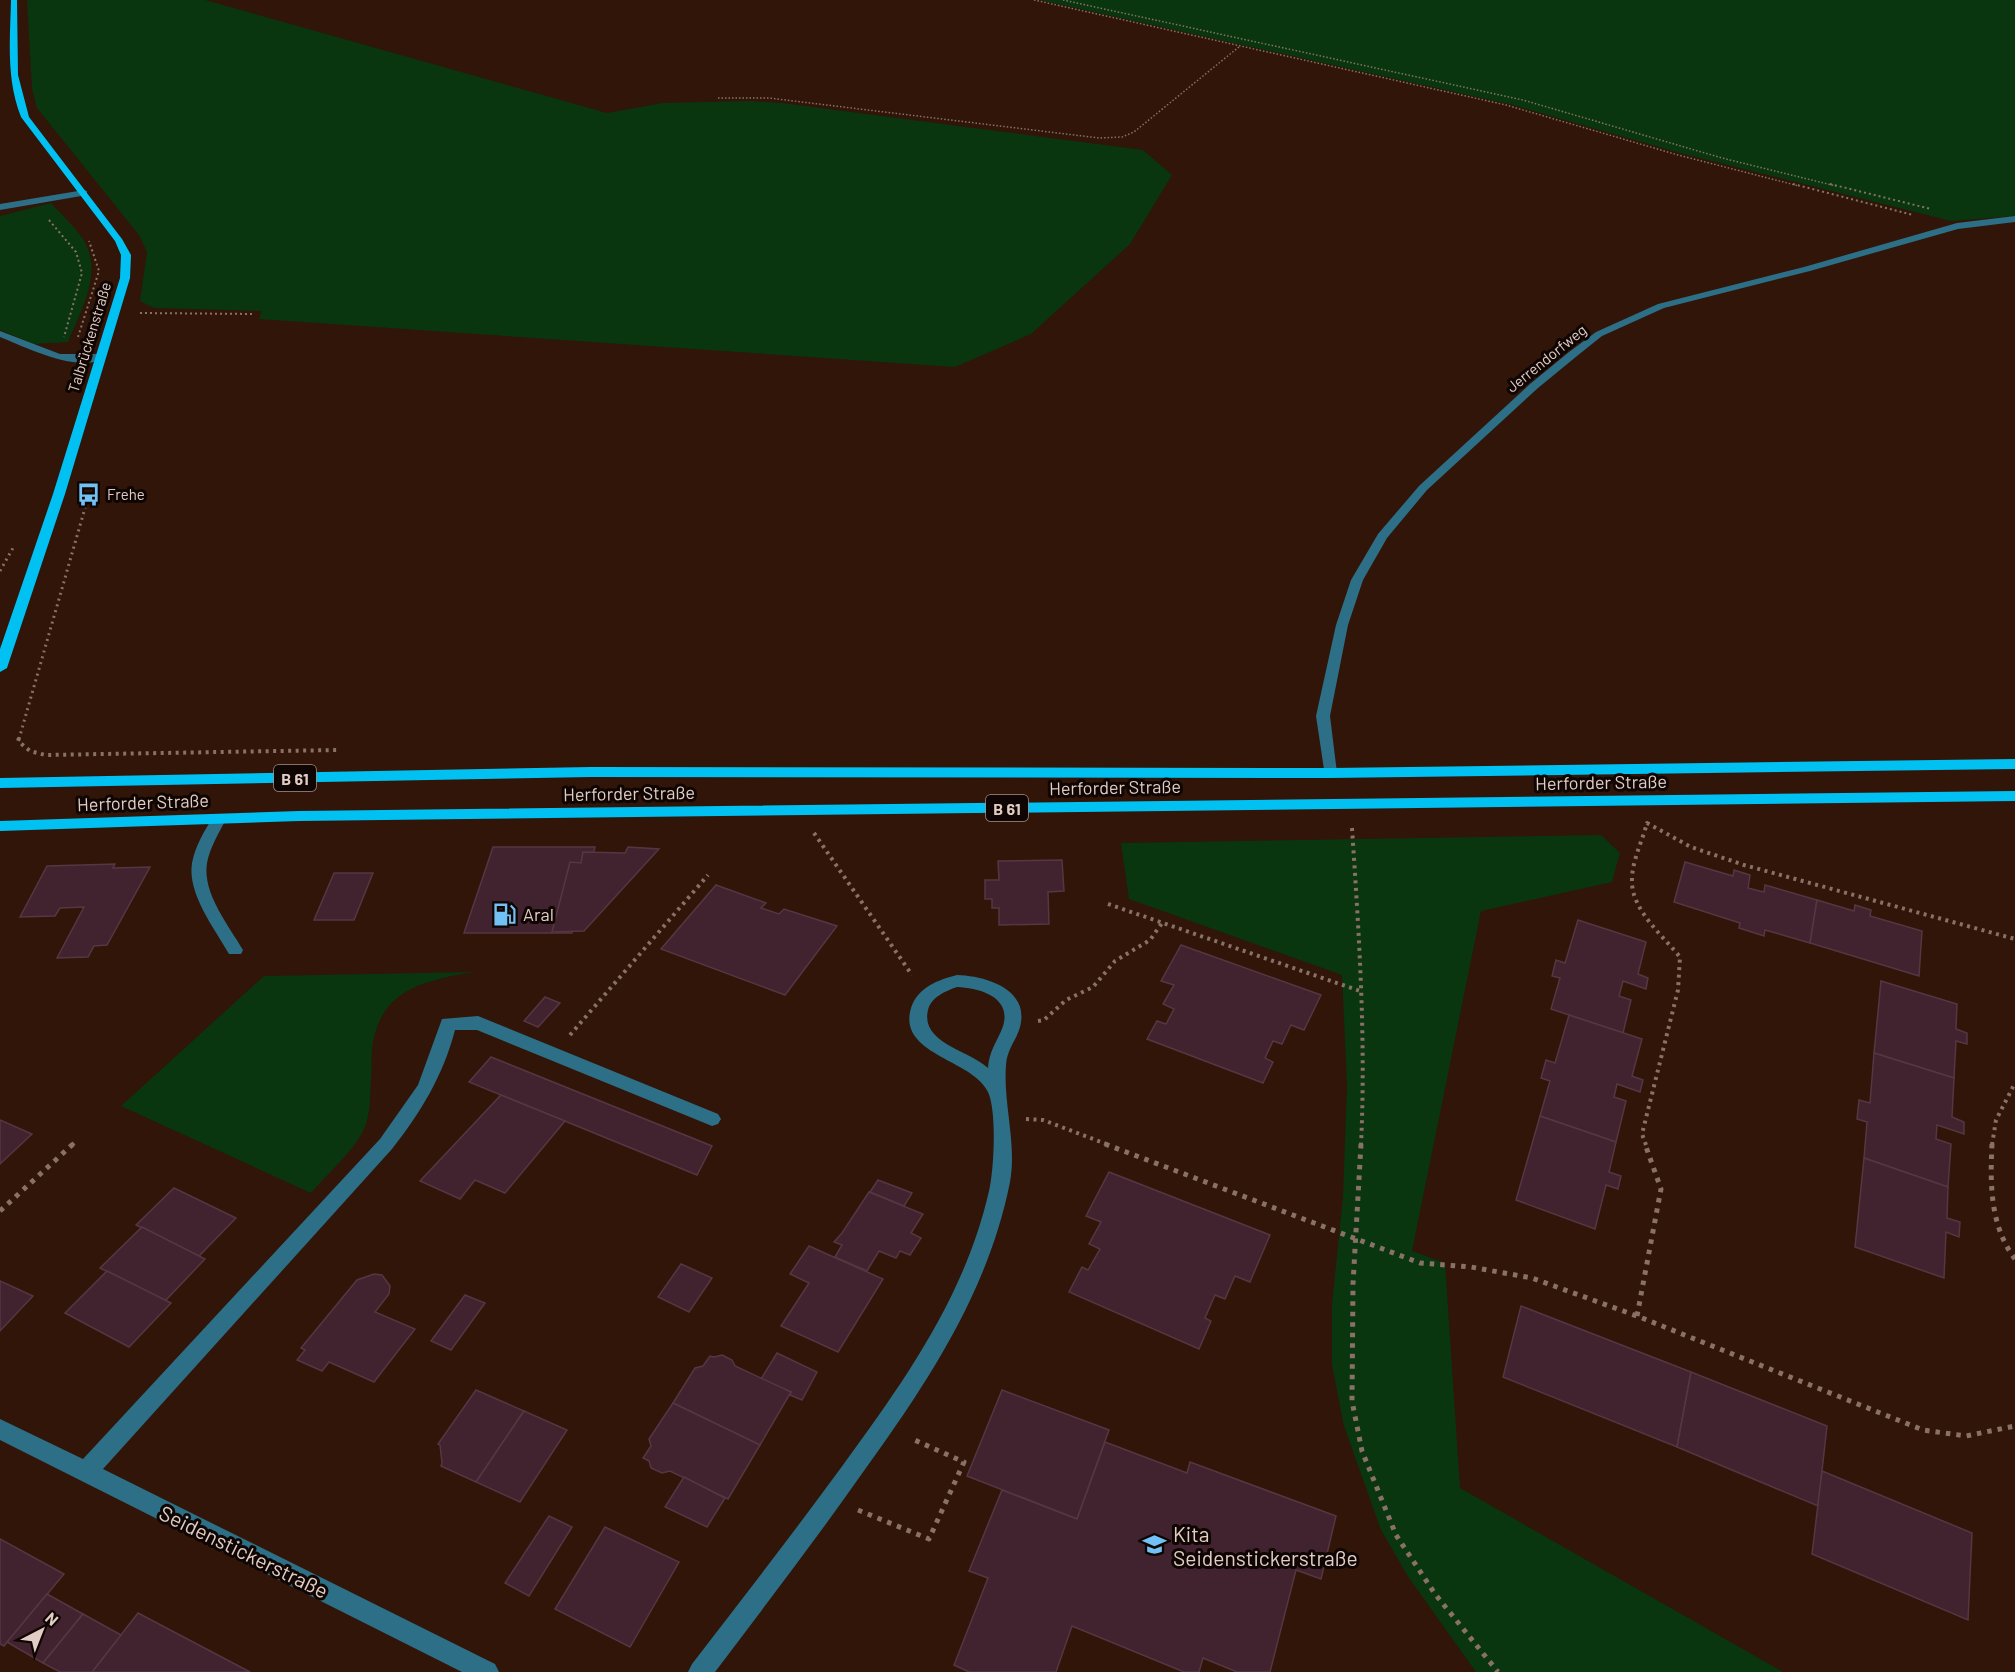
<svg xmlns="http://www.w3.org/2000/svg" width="2015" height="1672" viewBox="0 0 2015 1672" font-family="Barlow,sans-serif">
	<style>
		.green { fill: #09360e }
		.building { fill: #41232f; stroke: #563642; stroke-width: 1.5 }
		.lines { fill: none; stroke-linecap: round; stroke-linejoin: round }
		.path-far4 { stroke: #897167; stroke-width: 1.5; stroke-dasharray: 1.5 2; stroke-linecap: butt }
		.path-far3 { stroke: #897167; stroke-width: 2; stroke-dasharray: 2 3; stroke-linecap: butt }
		.path-far2 { stroke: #897167; stroke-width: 3; stroke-dasharray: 2 4; stroke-linecap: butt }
		.path-far1 { stroke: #897167; stroke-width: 4; stroke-dasharray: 3 4.5; stroke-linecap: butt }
		.path { stroke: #897167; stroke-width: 5; stroke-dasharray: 4.5 6; stroke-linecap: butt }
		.minor { fill: #2d6f86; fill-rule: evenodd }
		.major { fill: #00c1f2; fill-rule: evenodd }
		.labels { text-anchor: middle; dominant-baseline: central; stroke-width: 6; stroke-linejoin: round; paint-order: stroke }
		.far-street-label { font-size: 15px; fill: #e1cdc5; stroke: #0f0502 }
		.far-poi-label { font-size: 15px; fill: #e1cdc5; stroke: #0f0502; text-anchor: start }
		.shield { fill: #0f0502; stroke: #a2918a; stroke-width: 1.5 }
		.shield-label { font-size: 16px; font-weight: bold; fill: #e1cdc5 }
		.street-label { font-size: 18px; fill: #e1cdc5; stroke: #0f0502 }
		.poi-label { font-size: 18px; fill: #e1cdc5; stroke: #0f0502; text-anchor: start }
		.near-poi-label { font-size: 21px; fill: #e1cdc5; stroke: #0f0502; text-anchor: start }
		.near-street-label { font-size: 21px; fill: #e1cdc5; stroke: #0f0502 }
	</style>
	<rect width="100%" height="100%" fill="#301508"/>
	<g class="green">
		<path d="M27,0H205L607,113L663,103L750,101L782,103L1143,150L1172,175L1130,244L1031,334L955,367L259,319L262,311L154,308L140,301L147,252L139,235L37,108L32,89Z"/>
		<path d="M1040,0H2015V216L1951,221L1680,153L1509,104Z"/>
		<path d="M51,203C61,214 74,226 83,239C104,272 81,310 68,342L34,344L0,330V216Z"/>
		<path d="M1601,835L1620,853L1612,882L1481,911L1412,1251L1445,1263L1460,1488L1783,1672H1476L1409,1578L1381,1530L1344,1426L1332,1365V1304L1343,1197L1347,1084L1342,975L1129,899L1121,843Z"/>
		<path d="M474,972C429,980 383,987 373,1042C371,1054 372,1067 371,1079C370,1095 371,1114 364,1129C353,1152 328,1173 311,1193L121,1106L264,976Z"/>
	</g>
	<g class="building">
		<path d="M493,847H595L572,933H464Z"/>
		<path d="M628,847L659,849L584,931L552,932L570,862L581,863L583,852L625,853Z"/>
		<path d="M1062,860L1064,891L1048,892L1049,924L999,925V908H992V899H985V880H999L998,861Z"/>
		<path d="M1685,862L1733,876L1734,870L1750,875L1748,888L1764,892L1765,885L1817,900L1810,943L1765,930L1764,936L1739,928L1740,923L1674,902Z"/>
		<path d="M115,864L113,868L150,867L107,945L94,946L88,957L57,958L84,907L60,908L55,916L20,917L47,866Z"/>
		<path d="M334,873H373L354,920H314Z"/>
		<path d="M716,885L766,903L761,908L779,914L784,909L837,926L785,995L661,949Z"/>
		<path d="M1817,900L1854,911L1855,905L1871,910L1870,916L1922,931L1919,976L1810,943Z"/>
		<path d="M1578,920L1646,942L1638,974L1648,978L1646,989L1623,981L1619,996L1631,1000L1623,1033L1551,1009L1560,978L1552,976L1556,960L1565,963Z"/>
		<path d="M1181,945L1321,995L1304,1030L1291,1025L1282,1044L1273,1041L1265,1058L1273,1062L1263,1083L1147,1039L1157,1021L1166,1024L1174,1009L1163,1004L1174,985L1161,981Z"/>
		<path d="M1881,981L1957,1004L1956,1029L1967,1033V1044L1956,1041L1954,1078L1874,1053Z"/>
		<path d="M545,997L560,1003L538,1027L524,1021Z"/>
		<path d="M1569,1015L1642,1039L1632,1076L1643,1080L1640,1092L1617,1084L1614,1097L1626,1101L1616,1142L1540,1116L1550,1081L1541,1078L1546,1060L1555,1063Z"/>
		<path d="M1874,1053L1954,1078L1952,1117L1964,1122V1134L1937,1125L1936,1139L1951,1144L1948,1187L1864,1158L1867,1122L1857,1119L1859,1100L1870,1103Z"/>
		<path d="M491,1057L712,1146L697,1175L469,1082Z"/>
		<path d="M501,1095L565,1121L505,1193L475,1180L460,1199L420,1181Z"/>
		<path d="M1540,1116L1616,1142L1609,1172L1621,1176L1618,1189L1606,1185L1595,1229L1516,1200Z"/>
		<path d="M0,1120L32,1134L0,1164Z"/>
		<path d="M1864,1158L1948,1187L1947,1218L1960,1222L1959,1237L1946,1232L1944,1278L1855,1247Z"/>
		<path d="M1109,1172L1270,1235L1250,1282L1235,1276L1225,1299L1215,1295L1205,1318L1211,1321L1199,1349L1069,1292L1082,1267L1088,1270L1100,1249L1089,1244L1101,1222L1086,1216Z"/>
		<path d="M878,1180L912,1193L904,1206L870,1192Z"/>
		<path d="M174,1188L236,1218L199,1256L136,1225Z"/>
		<path d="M869,1192L923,1214L911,1233L921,1238L910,1255L900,1251L896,1258L879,1251L867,1271L835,1257L842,1245L834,1242L842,1233Z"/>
		<path d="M142,1227L205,1259L165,1301L100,1268Z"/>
		<path d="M809,1246L883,1279L838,1352L781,1326L809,1283L790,1274Z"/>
		<path d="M681,1264L712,1278L689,1312L658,1297Z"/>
		<path d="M107,1271L171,1303L129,1347L65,1313Z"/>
		<path d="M374,1274L382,1275L390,1286L389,1294L375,1312L415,1329L374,1382L329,1362L322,1371L297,1360L305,1350L301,1348L357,1280Z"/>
		<path d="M0,1281L33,1296L0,1331Z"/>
		<path d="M465,1295L485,1303L451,1350L431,1341Z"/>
		<path d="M1521,1306L1691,1372L1677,1447L1503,1377Z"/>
		<path d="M777,1353L817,1372L802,1400L790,1395L791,1392L761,1379Z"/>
		<path d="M722,1355L732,1360L735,1366L791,1392L760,1445L673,1403L695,1368L703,1366L710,1356L714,1357Z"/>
		<path d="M1691,1372L1827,1426L1818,1506L1677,1447Z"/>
		<path d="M476,1390L524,1411L476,1482L441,1466L442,1463L440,1445L438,1444Z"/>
		<path d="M1002,1390L1109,1430L1077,1519L967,1476Z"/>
		<path d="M673,1403L760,1445L728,1499L670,1471L662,1473L651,1468L649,1461L643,1458L651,1446L649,1439Z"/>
		<path d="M524,1411L567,1430L520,1502L476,1482Z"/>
		<path d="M1105,1442L1187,1473L1190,1462L1336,1516L1321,1579L1296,1570L1270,1672H1237L1203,1658L1199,1672H1184L1072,1626L1056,1672H969L954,1665L988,1578L969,1571L1002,1490L1077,1519Z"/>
		<path d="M1822,1471L1972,1533L1968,1620L1812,1554Z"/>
		<path d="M684,1477L725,1498L707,1527L665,1507Z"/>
		<path d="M549,1516L572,1527L529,1596L505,1583Z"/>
		<path d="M605,1527L679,1562L630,1647L555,1609Z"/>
		<path d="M0,1539L64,1574L4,1646L0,1644Z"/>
		<path d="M47,1594L83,1614L43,1663L7,1642Z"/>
		<path d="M138,1613L250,1672H92Z"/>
		<path d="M83,1614L121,1635L92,1672H60L43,1663Z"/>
	</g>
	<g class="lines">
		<g class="path-far4">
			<path d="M1034,0L1506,105L1678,155L1799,186"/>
			<path d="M1063,0L1523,100L1722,158L1836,186"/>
			<path d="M718,98H769L1099,138L1122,137L1134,132L1240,46"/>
		</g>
		<g class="path-far3">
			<path d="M1793,184L1913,215"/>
			<path d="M1830,184L1931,209"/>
			<path d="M49,220L76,252L82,273L64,337"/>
			<path d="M140,313L255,314"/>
			<path d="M78,337L99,271L89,241"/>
		</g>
		<g class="path-far2">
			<path d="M0,571L13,548"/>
			<path d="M19,739L87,501"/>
		</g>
		<g class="path-far1">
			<path d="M19,738L18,741L30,751L45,755L337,750"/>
			<path d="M1352,828C1359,934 1366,1039 1361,1145"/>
			<path d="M814,833L912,975"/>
			<path d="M1108,904L1363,992"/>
			<path d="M1038,1021L1044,1020L1066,1000L1093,987L1115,961L1150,940L1162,923"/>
			<path d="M570,1035L708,875"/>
			<path d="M1026,1119L1043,1120L1109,1145"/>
			<path d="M72,1145L74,1143"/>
			<path d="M1646,1145L1642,1134L1678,990L1680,957C1663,936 1633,911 1632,883C1631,863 1642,842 1647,823L1691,847L1744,865L2015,939"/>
			<path d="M1992,1145L1996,1120L2015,1083"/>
		</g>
		<g class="path">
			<path d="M1105,1144L1420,1263L1471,1267L1532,1278L1637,1316L1923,1430L1966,1436L2015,1426"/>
			<path d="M1361,1144L1353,1284L1352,1401L1362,1451L1396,1535L1435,1594L1498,1672"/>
			<path d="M1992,1144C1990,1184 1990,1226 2015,1259"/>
			<path d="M0,1211L73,1144"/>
			<path d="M1637,1316L1661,1189L1645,1144"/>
			<path d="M858,1510L929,1539L964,1462L910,1438"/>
		</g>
		<g class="minor">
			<path d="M84,190L87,191V195L0,210V204Z"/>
			<path d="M2015,216V222L1958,229L1810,271L1664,308L1602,336L1577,356L1538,388L1427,490L1387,538L1363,580L1348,625L1330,716L1337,773L1330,778L1325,776L1316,716L1336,625L1351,580L1378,534L1419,486L1530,384L1569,352L1596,332L1658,304L1804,267L1957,223Z"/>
			<path d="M0,331L60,354H100L105,357C81,375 25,347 0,337Z"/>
			<path d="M219,814L226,819C219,833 210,847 207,863C202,893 229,926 243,950L241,954H229C215,929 187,894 192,863C195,846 205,830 214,815Z"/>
			<path d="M957,975C986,976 1030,989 1020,1027C1016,1041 1007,1049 1006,1065C1003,1104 1017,1143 1010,1182C988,1293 926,1385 861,1475C814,1542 764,1607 715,1672H688L692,1664C743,1598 794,1532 843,1465C905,1380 965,1296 989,1191C994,1170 997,1111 988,1092C973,1059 897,1055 911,1008C918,987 938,980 957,975ZM957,987C981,988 1014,998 1002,1029C996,1043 989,1052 988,1068C969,1050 920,1043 928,1010C931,997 946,991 957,987Z"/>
			<path d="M478,1016L718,1114L721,1119L718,1124L712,1126L477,1030H455C443,1076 421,1112 392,1149L103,1469L495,1664L499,1672H462L0,1440V1419L83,1459L380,1139L418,1085L442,1019Z"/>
		</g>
		<g class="major">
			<path d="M11,0H17L18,75L29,117L122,239L131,255L130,278L65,494L7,668L0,672V649L53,494L120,278L121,255L115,241L21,117C6,79 10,40 11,0Z"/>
			<path d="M2015,759V769L1330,778L591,777L0,788V778L591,767L1330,768Z"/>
			<path d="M2015,791V801L299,821L0,831V821L299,811Z"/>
		</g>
	</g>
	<defs>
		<symbol id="bus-bare" viewBox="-9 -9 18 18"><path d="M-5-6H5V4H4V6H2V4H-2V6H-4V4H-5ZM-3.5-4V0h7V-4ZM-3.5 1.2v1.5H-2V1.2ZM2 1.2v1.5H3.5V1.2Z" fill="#71c1f5" stroke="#0f0502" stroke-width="2.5" paint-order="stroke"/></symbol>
		<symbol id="fuel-bare" viewBox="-9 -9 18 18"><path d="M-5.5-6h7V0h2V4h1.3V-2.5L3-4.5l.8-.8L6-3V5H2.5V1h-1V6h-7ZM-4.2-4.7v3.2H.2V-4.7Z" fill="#71c1f5" stroke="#0f0502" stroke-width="2.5" paint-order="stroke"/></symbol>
		<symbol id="school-bare" viewBox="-9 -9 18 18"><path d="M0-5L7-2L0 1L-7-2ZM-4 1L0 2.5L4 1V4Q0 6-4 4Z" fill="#71c1f5" stroke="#0f0502" stroke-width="2.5" paint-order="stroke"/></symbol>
	</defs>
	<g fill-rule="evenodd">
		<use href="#bus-bare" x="72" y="478" width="33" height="33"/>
		<use href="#fuel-bare" x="488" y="898" width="33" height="33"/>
		<use href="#school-bare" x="1138" y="1528" width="33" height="33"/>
	</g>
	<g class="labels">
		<g class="far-street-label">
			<text transform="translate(89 337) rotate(-73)">Talbrückenstraße</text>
			<text transform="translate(1546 358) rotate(-39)">Jerrendorfweg</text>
		</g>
		<g class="far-poi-label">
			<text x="107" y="494">Frehe</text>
		</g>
		<g class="shield">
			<rect x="274" y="765" width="42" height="26" rx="4.5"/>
			<rect x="986" y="795" width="42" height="26" rx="4.5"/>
		</g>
		<g class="shield-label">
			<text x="295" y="778">B 61</text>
			<text x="1007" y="808">B 61</text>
		</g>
		<g class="street-label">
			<text transform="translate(1601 782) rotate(-1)">Herforder Straße</text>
			<text transform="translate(1115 787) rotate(-1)">Herforder Straße</text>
			<text transform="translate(629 793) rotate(-1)">Herforder Straße</text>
			<text transform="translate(143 802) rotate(-2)">Herforder Straße</text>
		</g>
		<g class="poi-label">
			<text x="523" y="914">Aral</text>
		</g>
		<g class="near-poi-label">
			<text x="1173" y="1533">Kita<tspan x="1173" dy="24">Seidenstickerstraße</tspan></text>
		</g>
		<g class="near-street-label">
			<text transform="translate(244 1551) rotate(26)">Seidenstickerstraße</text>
		</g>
	</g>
	<g transform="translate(42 1630) rotate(42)" stroke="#0f0502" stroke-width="4.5" paint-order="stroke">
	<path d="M0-4.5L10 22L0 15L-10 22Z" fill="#e1cdc5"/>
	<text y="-9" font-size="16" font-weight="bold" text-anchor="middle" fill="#e1cdc5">N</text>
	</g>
</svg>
